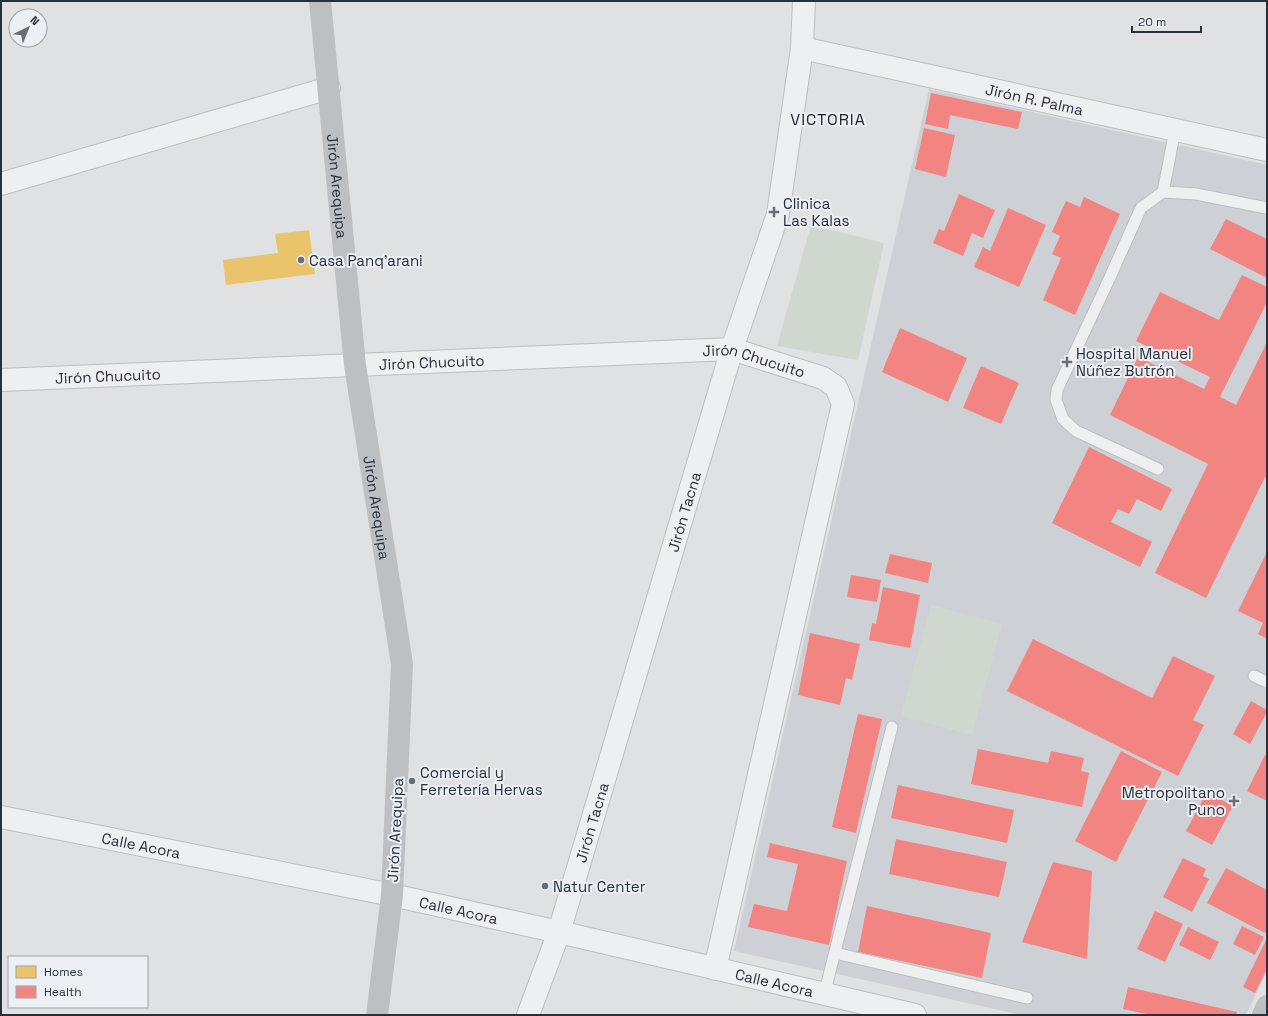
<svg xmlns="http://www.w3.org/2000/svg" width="1268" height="1016" viewBox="0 0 1268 1016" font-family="'Space Grotesk',sans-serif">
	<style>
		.built { fill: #cdd1d6 }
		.green { fill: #d0d7cf }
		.homes { fill: #e9c46a }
		.health { fill: #f28482 }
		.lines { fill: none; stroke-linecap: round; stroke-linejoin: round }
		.lane-casing { stroke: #bdbfc1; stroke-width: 13 }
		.street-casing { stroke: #bdbfc1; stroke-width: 24 }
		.lane { stroke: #eeeff0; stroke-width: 11 }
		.street { stroke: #eeeff0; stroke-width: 22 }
		.secondary { stroke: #bdc0c3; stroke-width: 22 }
		.poi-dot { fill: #686e75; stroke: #eceff3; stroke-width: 1.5 }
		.labels { text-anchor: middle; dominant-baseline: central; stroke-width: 4; stroke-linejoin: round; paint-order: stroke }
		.street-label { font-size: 15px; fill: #28303a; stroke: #eceff3 }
		.poi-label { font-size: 15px; fill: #28303a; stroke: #eceff3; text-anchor: start }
		.neighbourhood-label { font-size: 16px; letter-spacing: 1px; fill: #1a212b; stroke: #eceff3 }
	</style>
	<rect width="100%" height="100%" fill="#dfe1e3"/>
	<path class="built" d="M929,89L1267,165V971L1246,1015H1021L734,951Z"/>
	<g class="green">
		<path d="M811,225L884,243L858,360L777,346Z"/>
		<path d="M931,605L1002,624L972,735L901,716Z"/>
	</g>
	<path class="homes" d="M309,230L315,274L226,285L223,260L278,253L275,234Z"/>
	<g class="health">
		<path d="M931,93L1022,112L1018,129L950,115L948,129L925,124Z"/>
		<path d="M924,128L955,135L946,177L915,169Z"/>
		<path d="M959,194L995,210L983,238L972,233L963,256L933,243L939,229L944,231Z"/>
		<path d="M1084,197L1120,214L1075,315L1043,300L1061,258L1052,254L1060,236L1052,232L1066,201L1080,207Z"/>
		<path d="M1008,208L1046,225L1019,287L974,267L983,247L990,251Z"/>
		<path d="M1226,219L1267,239V278L1210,249Z"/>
		<path d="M1242,275L1267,287V302L1220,397L1236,405L1267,342V478L1265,477L1206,598L1155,573L1208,464L1110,415L1138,357L1204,389L1210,377L1136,341L1160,292L1219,320Z"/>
		<path d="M900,328L967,358L948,402L882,372Z"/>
		<path d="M981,366L1019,383L1001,424L963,408Z"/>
		<path d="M1089,447L1172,489L1161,511L1137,499L1129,514L1118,509L1111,522L1152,542L1140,567L1052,523Z"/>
		<path d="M1267,552V639L1258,634L1263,623L1238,611Z"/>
		<path d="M890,554L932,563L928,583L885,573Z"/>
		<path d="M851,575L881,580L877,602L847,597Z"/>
		<path d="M883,587L920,595L910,648L869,640L872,623L876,624Z"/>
		<path d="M810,633L860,644L852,680L846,678L840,705L798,695Z"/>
		<path d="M1033,639L1152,698L1173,656L1215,676L1193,720L1204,725L1178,776L1007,691Z"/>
		<path d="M1251,701L1267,710V712L1250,744L1233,734Z"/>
		<path d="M858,714L882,719L856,833L832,827Z"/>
		<path d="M978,749L1048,763L1051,751L1084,758L1081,771L1089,773L1082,807L971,784Z"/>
		<path d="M1121,751L1162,772L1116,862L1075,841Z"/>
		<path d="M1265,755L1267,756V801L1247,791Z"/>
		<path d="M898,785L1014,810L1007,843L891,818Z"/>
		<path d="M1207,792L1233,806L1212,845L1186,831Z"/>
		<path d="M896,839L1007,862L999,897L889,874Z"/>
		<path d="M770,843L847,861L829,945L748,927L754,904L787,911L798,864L767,857Z"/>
		<path d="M1183,858L1206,869L1203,876L1209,879L1192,912L1163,897Z"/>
		<path d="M1053,862L1092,871L1087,959L1022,942Z"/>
		<path d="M1226,868L1267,890V929L1265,933L1207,903Z"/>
		<path d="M867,906L991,933L982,978L858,952Z"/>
		<path d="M1155,911L1183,924L1165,962L1137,949Z"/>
		<path d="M1242,926L1264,937L1255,955L1233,944Z"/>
		<path d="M1188,927L1219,942L1210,960L1179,945Z"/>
		<path d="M1267,938V969L1255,993L1243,987Z"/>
		<path d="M1128,987L1237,1012L1236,1015H1151L1123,1009Z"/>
	</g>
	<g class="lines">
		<defs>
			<g id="lane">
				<path d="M1163,192L1175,130"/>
				<path d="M1158,469L1076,431L1063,419L1056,400L1057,390L1106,286L1141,208L1163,192L1196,194L1267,208"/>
				<path d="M1254,676L1267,682"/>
				<path d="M835,953L1027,998"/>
				<path d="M824,995L892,727"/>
			</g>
			<g id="street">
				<path id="s1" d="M802,48L1267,150"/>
				<path d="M1,184L329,88"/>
				<path id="s2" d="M1,380L732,349L823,378L836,387L843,404L715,969"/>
				<path id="s3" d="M1,817L392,895L559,932L915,1015"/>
				<path id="s4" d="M528,1015L559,932L732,349L778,214L802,48L804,1"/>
			</g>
		</defs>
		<use href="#lane" class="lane-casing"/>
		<use href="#street" class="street-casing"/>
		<use href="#lane" class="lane"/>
		<use href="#street" class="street"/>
		<g class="secondary">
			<path id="s5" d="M320,1L355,365L402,664L392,895L377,1015"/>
			<path d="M1263,1015L1267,1006"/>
		</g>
	</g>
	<g class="poi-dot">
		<path d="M772 206h4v4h4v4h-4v4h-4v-4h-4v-4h4z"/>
		<circle cx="301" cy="260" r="4"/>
		<path d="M1065 356h4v4h4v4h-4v4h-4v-4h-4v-4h4z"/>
		<circle cx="412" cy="781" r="4"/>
		<path d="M1232 795h4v4h4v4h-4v4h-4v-4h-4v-4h4z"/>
		<circle cx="545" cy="886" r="4"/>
	</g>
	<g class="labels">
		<g class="street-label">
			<text stroke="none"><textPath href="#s1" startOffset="238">Jirón R. Palma</textPath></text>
			<text stroke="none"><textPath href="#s5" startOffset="186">Jirón Arequipa</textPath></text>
			<text stroke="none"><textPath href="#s2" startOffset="431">Jirón Chucuito</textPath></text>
			<text stroke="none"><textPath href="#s2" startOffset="755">Jirón Chucuito</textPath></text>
			<text stroke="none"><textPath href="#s2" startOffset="107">Jirón Chucuito</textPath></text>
			<text stroke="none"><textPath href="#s5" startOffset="510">Jirón Arequipa</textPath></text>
			<text stroke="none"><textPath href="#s4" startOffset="527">Jirón Tacna</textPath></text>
			<text stroke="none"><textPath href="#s4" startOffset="203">Jirón Tacna</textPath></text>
			<text transform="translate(395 830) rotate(-87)">Jirón Arequipa</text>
			<text stroke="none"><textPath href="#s3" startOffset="143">Calle Acora</textPath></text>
			<text stroke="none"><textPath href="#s3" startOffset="467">Calle Acora</textPath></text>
			<text stroke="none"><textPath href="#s3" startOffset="791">Calle Acora</textPath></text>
		</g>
		<g class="poi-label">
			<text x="783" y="203">Clinica<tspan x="783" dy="17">Las Kalas</tspan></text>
			<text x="309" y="260">Casa Panq'arani</text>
			<text x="1076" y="353">Hospital Manuel<tspan x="1076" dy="17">Núñez Butrón</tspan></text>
			<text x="420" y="772">Comercial y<tspan x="420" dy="17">Ferretería Hervas</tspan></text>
			<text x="1225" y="792" text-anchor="end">Metropolitano<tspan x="1225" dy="17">Puno</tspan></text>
			<text x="553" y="886">Natur Center</text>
		</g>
		<g class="neighbourhood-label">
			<text x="828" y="119">VICTORIA</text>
		</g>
	</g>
	<rect width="1268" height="1016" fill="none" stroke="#28303a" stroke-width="4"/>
	<rect x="8" y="956" width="140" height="52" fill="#eceff3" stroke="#9ea3a9"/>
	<rect x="16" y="966" width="20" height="12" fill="#e9c46a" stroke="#9ea3a9"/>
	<text x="44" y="976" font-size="12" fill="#28303a">Homes</text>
	<rect x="16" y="986" width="20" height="12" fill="#f28482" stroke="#9ea3a9"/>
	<text x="44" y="996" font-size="12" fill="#28303a">Health</text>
	<g transform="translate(28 28) rotate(43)"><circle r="19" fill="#eceff3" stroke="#9ea3a9"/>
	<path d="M0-3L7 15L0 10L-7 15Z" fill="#686e75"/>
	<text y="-6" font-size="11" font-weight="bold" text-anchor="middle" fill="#28303a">N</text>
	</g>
	<path d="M1132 26v6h69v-6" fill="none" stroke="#28303a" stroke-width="2"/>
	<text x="1138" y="26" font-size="12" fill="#28303a" stroke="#eceff3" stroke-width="3" paint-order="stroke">20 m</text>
</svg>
